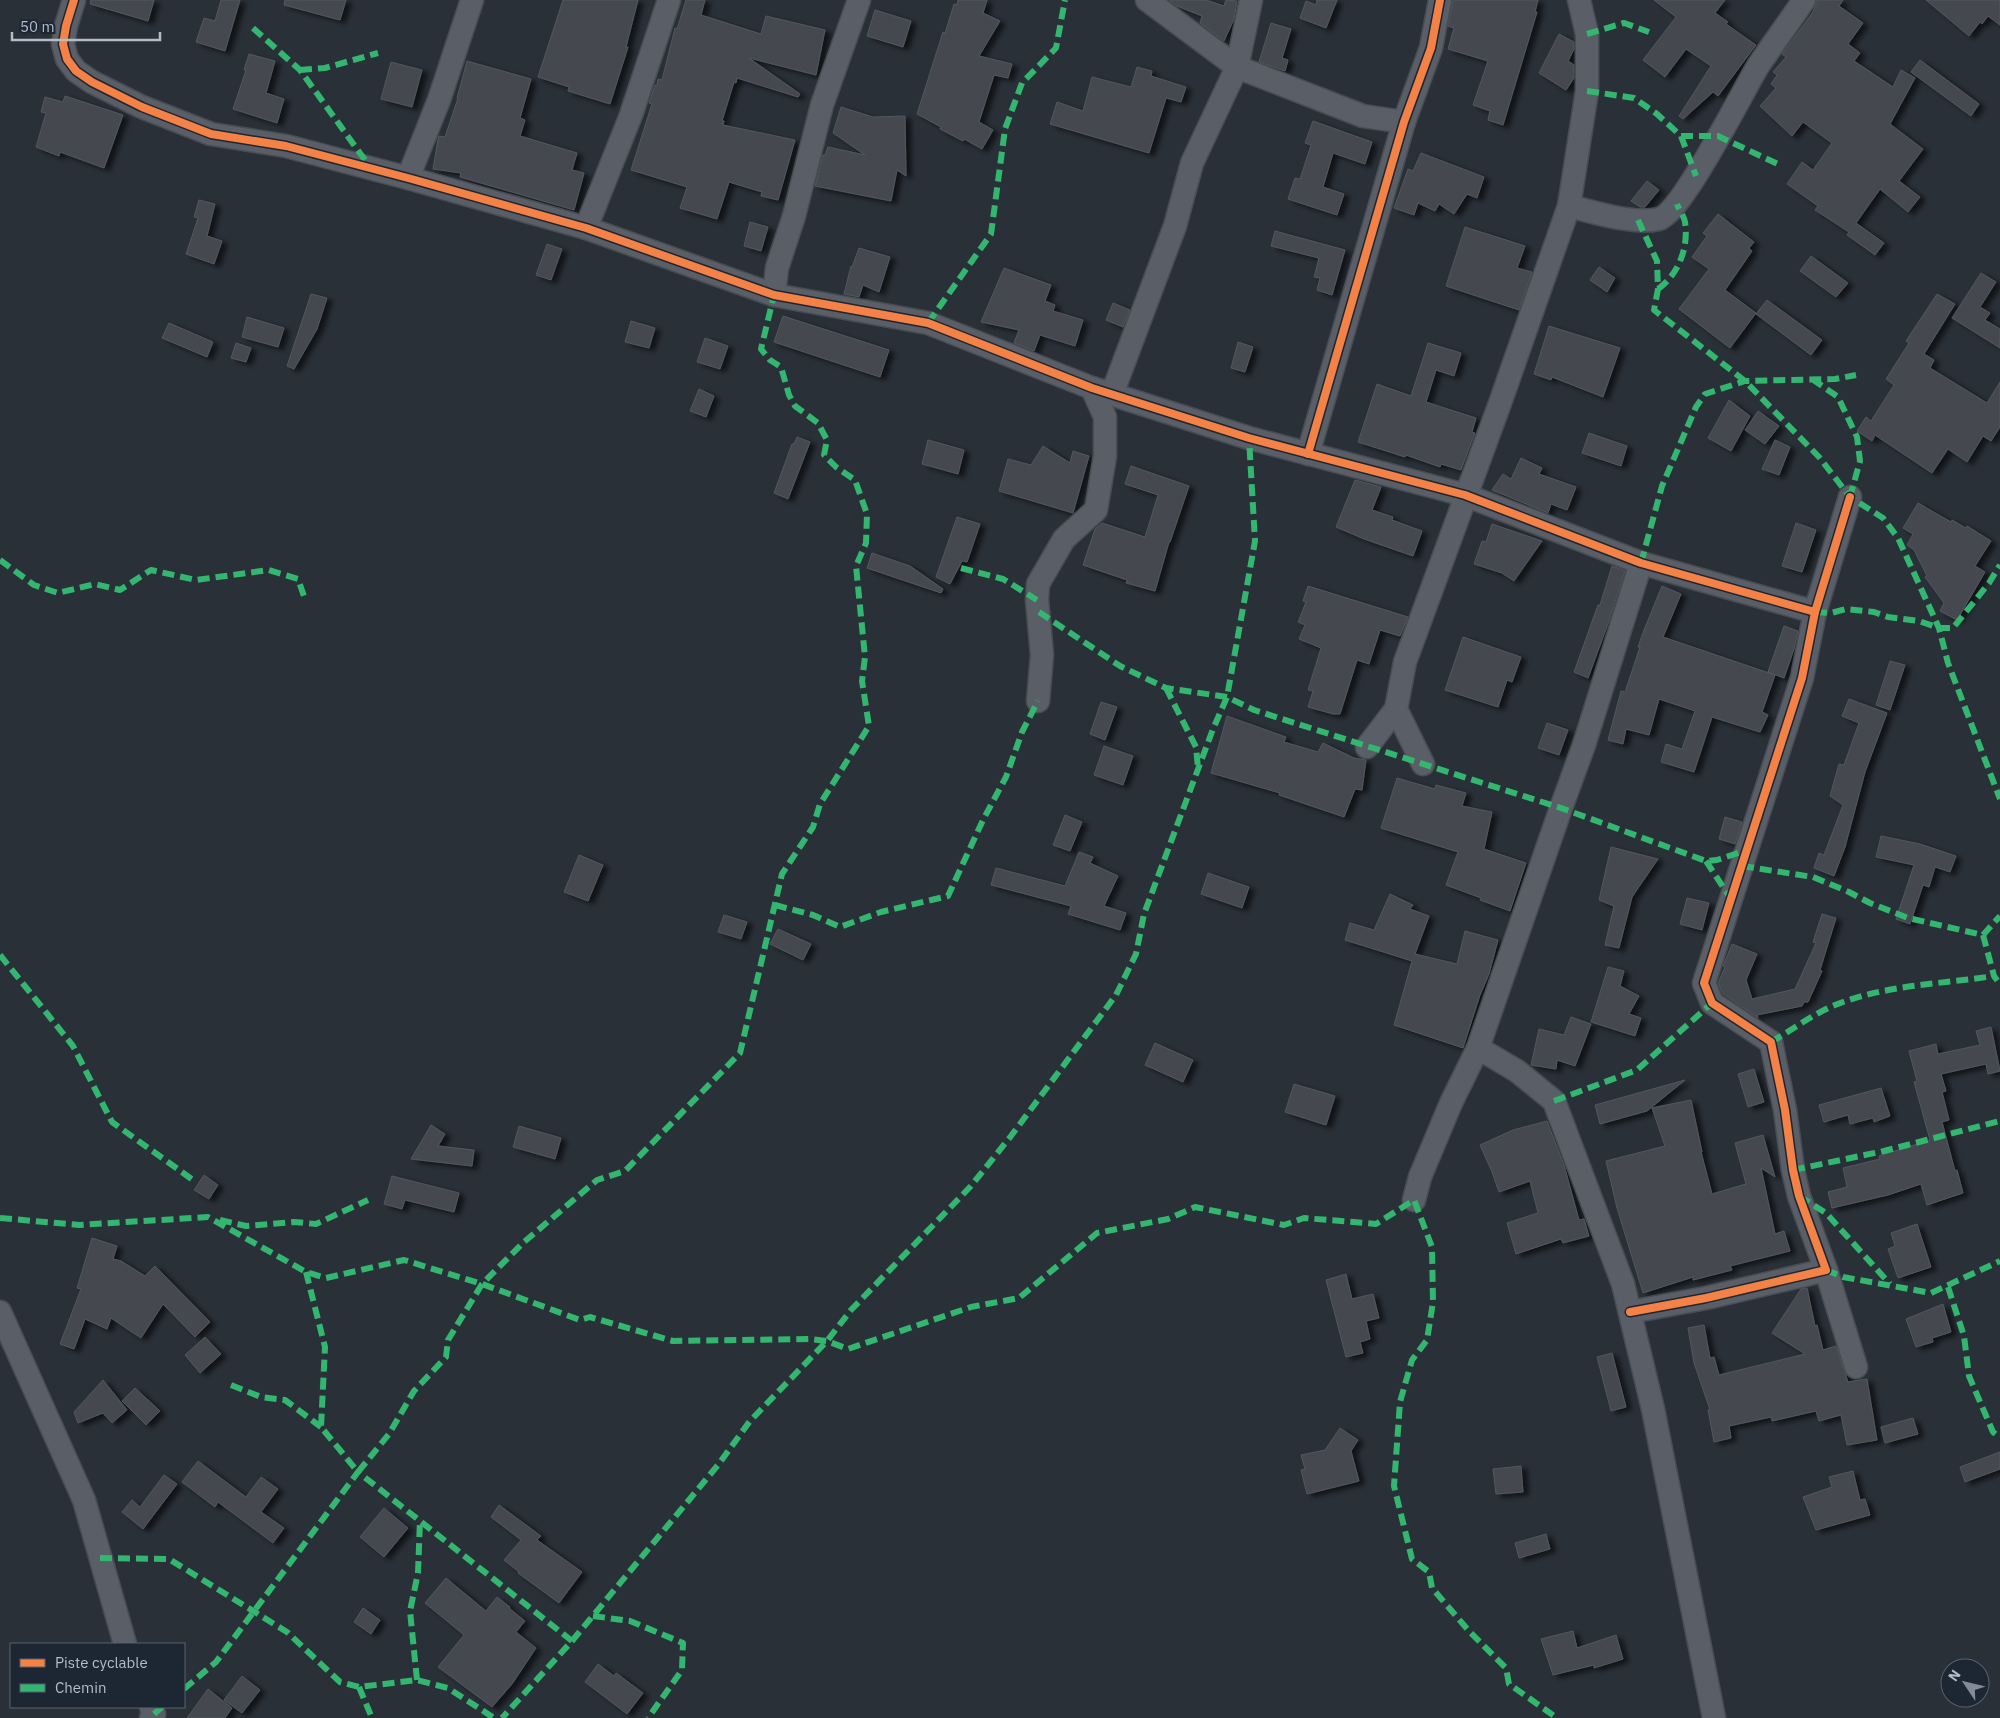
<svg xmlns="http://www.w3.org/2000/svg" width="2000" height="1718" viewBox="0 0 2000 1718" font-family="'IBM Plex Sans',sans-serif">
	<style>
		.building { fill: #444950; stroke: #52575f; filter: url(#shadow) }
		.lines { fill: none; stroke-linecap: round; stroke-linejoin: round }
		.street-casing { stroke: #484c53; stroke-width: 25 }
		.street { stroke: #5a5e66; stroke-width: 22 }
		.quiet { stroke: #33b770; stroke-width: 6; stroke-dasharray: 12 6; stroke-linecap: butt }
		.cycleway-casing { stroke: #1d2633; stroke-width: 11 }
		.cycleway { stroke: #f48246; stroke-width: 8 }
	</style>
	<defs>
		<filter id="shadow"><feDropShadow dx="5.5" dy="3" stdDeviation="2.5" flood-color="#0009"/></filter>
	</defs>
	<rect width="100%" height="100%" fill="#2a3038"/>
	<g class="building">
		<path d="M91,0H154L148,21L90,4Z"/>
		<path d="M221,0H240L225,51L196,42L204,18L215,21Z"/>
		<path d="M285,0H346L340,20L284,5Z"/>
		<path d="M563,0H638L626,47H628L610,104L568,91L569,87L538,77Z"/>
		<path d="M686,0H705L701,15L761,34L766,16L825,30L816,75L749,58L800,94L798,97L737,78L736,83L734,82L722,121H724L723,125L795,140L778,200L761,196L762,192L729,182L717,219L680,208L687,187L631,170L652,104L649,103L655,85H657L658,79L662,80L675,28L677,29Z"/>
		<path d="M958,0H987L983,13L1000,21L979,56L1012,64L1008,78L994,75L979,122L993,130L982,149L964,139L963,141L940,129L941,127L917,114L943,32L945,33L954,4L957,5Z"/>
		<path d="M1169,0H1206L1224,6L1226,0L1237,1L1234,19L1224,41L1200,23L1202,16L1177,6Z"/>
		<path d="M1317,0H1337L1326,28L1300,18L1306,1L1316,5Z"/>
		<path d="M1453,0H1538L1535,12H1537L1503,125L1488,120L1490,111L1473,105L1488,61L1448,49L1454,28L1448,26Z"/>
		<path d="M1654,0H1725L1715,13L1728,22L1726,24L1756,45L1718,96L1713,92L1683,119L1679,116L1711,66L1686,49L1665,77L1643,60L1676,17Z"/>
		<path d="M1817,0H1843L1839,6L1863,23L1848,44L1860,53L1854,61L1893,87L1901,70L1915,78L1890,124L1923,149L1899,181L1920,197L1908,212L1880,189L1856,223L1884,243L1875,255L1847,235L1849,232L1815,210L1818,206L1787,184L1802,162L1813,170L1832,143L1803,122L1792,136L1760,106L1776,88L1771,84L1777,75L1773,72L1786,57L1782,54L1813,12Z"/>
		<path d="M1926,0H2000V25L1988,16L1982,24L1980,22L1969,36Z"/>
		<path d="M875,10L911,21L903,47L867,36Z"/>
		<path d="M1271,23L1291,29L1282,58L1288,60L1285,71L1259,62Z"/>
		<path d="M1559,34L1574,42V49L1568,61L1574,65V78L1566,90L1539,73Z"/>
		<path d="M249,54L275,61L266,93L284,99L277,123L233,109L246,70H244Z"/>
		<path d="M1920,60L1979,104L1971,116L1911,72Z"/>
		<path d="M467,61L531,79L520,118L525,120L520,136L577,153L572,170L584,173L574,210L460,177L461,173L433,169L438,139L439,136L445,137L458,98H457Z"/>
		<path d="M391,62L422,70L412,107L381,99Z"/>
		<path d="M1137,67L1152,71L1151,76L1186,87L1181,102L1166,98L1149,153L1050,124L1057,102L1083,111L1092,77L1131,87Z"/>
		<path d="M65,96L123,115L104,168L60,152L59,156L36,147L46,113L41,112L45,97L63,102Z"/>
		<path d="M841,107L873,117L905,116L906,176L897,170L891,201L815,186L823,155H825L828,147L865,155L833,133Z"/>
		<path d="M1313,121L1372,142L1365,164L1333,153L1323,187L1344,194L1337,215L1288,199L1295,178L1300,179L1311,145L1305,143Z"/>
		<path d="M1421,153L1484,177L1477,198L1467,194L1454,214L1439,204L1435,211L1418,203L1414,215L1394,208L1408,169L1413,171Z"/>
		<path d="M1647,181L1659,190L1645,207H1640L1631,201Z"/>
		<path d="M199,200L215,204L207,236L222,241L214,264L186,254L198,218L194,217Z"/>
		<path d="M1718,214L1754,242L1749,248L1752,251L1725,290L1756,313L1730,348L1679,309L1709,269L1692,257L1707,236L1703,233Z"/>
		<path d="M750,222L768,227L761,251L744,246Z"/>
		<path d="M1465,227L1525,246L1517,268L1532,272L1519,310L1446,286Z"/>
		<path d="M1275,231L1345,250L1332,295L1317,290L1320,278L1314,277L1319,258L1271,246Z"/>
		<path d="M547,244L562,249L551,280L536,275Z"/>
		<path d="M859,248L890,257L879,292L863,285L859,297L844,294L851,266L852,267Z"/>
		<path d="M1811,256L1848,283L1836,297L1800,271Z"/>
		<path d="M1599,267L1615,278L1607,292L1590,280Z"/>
		<path d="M1004,268L1051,285L1045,301L1055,305L1053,311L1083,320L1075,346L1040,335L1034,351L1014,343L1019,330L981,322Z"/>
		<path d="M1981,273L1996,282L1980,307L1990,313L1985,320L2000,329V348L1952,318Z"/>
		<path d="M311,294L327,298L317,329L294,369L287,366Z"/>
		<path d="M1937,294L1955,304L1924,354L1934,360L1930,368L1987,403L2000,382V427L1991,441L1983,436L1967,462L1948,449L1932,473L1875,435L1872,441L1857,431L1866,417L1871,421L1894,385L1886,379L1909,343L1906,341Z"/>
		<path d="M1767,300L1822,340L1811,355L1756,314Z"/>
		<path d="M1113,303L1130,310L1123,327L1106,320Z"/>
		<path d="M783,316L889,350L880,377L774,342Z"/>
		<path d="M247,317L284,328L278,347L242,337Z"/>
		<path d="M631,321L655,328L649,348L625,342Z"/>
		<path d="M169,323L213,342L207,357L162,338Z"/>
		<path d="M1549,326L1620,348L1603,397L1552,377L1551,380L1534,374Z"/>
		<path d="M705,338L728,346L720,369L697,362Z"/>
		<path d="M1238,342L1253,347L1245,372L1231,368Z"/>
		<path d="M236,343L251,348L246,362L231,358Z"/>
		<path d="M1428,343L1461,353L1454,376L1436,370L1426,402L1476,418L1472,432L1475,433L1461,470L1441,464L1440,467L1406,455L1405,457L1358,442L1377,384L1411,396Z"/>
		<path d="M699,389L714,396L706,417L690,411Z"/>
		<path d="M1729,400L1750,416L1731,451L1708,438Z"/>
		<path d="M1758,411L1779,426L1765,444L1745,430Z"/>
		<path d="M1589,433L1627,446L1621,466L1582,453Z"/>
		<path d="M797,437L810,442L788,499L774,493L792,444H794Z"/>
		<path d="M928,440L964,450L958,474L922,464Z"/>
		<path d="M1775,440L1790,447L1779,475L1762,469Z"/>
		<path d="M1043,446L1070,463L1073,451L1089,456L1073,513L999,491L1008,459L1031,465Z"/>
		<path d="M1521,458L1542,468L1539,474L1576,487L1567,510L1551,504L1548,513L1492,490L1503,474L1511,479Z"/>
		<path d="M1131,466L1189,486L1170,542H1169L1155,591L1126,583L1127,580L1083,565L1095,529L1102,523L1145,537L1158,495L1125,484Z"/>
		<path d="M1355,480L1381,487L1372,510L1393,517L1392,520L1422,531L1413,556L1364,539L1336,527Z"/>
		<path d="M1918,503L1951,522L1952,520L1966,528L1967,526L1991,541L1975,566L1985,572L1957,620L1940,611L1944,603L1925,577L1927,576L1914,550L1907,545L1913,534L1903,528Z"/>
		<path d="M957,517L980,524L967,562L962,561L950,584L936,577Z"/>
		<path d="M1796,523L1816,530L1802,572L1782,566Z"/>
		<path d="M1492,524L1542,541L1514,581L1502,573L1474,564L1482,541L1486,542Z"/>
		<path d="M872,553L910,566L943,589L941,593L867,568Z"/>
		<path d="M1612,566L1625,571L1609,621L1588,678L1574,672L1598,605H1600Z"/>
		<path d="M1308,586L1408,617L1400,636L1380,630L1369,664L1357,660L1340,714H1333L1308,707L1313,691L1308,690L1321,648L1299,639L1305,625L1298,622L1306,602L1303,601Z"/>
		<path d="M1662,586L1681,594L1663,637L1775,675L1762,712L1768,715L1760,732L1712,717L1694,772L1661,762L1666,744L1682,749L1695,711L1659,699L1649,735L1626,729L1623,744L1608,740L1621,691L1625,692L1640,647H1638L1644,630Z"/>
		<path d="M1784,626L1798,631L1794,649L1784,678L1768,672Z"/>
		<path d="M1463,637L1521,657L1512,682L1507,680L1498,707L1445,690Z"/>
		<path d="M1890,661L1905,665L1890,710L1876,705Z"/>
		<path d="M1849,699L1887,713L1865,772L1845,847L1834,876L1814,868L1819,853L1824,855L1843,805L1830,796L1839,764L1844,765L1859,723L1842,716Z"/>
		<path d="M1101,702L1117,707L1105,740L1090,734Z"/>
		<path d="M1227,716L1286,737L1284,742L1318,752L1323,743L1354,758L1366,760L1362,790L1355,789L1344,817L1279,795L1280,793L1211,773Z"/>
		<path d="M1547,723L1568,730L1559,755L1538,748Z"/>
		<path d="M1104,746L1133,756L1123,785L1094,775Z"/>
		<path d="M1397,778L1435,789L1436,785L1466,793L1462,806L1492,812L1484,849L1526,863L1510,911L1480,900L1481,898L1446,885L1458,852L1381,828Z"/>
		<path d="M1065,815L1082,822L1070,851L1053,845Z"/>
		<path d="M1725,817L1742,822L1735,844L1719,839Z"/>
		<path d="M1881,836L1920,844L1956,856L1950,872L1935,867L1929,887L1923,885L1910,924L1896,919L1914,865L1876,857Z"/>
		<path d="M1611,847L1658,859L1632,897L1619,948L1605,945L1614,906L1599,900Z"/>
		<path d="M1079,852L1093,857L1090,863L1118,876L1104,906L1126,913L1120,930L1068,914L1071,906L991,885L996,868L1065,886Z"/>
		<path d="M579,855L603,865L588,901L564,892Z"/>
		<path d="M1208,873L1249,887L1242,908L1201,894Z"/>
		<path d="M1390,894L1413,905L1410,909L1429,916L1415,954L1457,964L1465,931L1498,940L1489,974L1480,995L1463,1048L1394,1025L1412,961L1345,940L1350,923L1374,930Z"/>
		<path d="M1687,898L1709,903L1702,930L1680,924Z"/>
		<path d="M1822,914L1836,918L1820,970L1822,971L1808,1002H1804L1802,1006L1757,1015L1758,1018L1723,994L1718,983L1725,967L1723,966L1732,944L1757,954L1746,980L1752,999L1795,989L1816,943L1813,942Z"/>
		<path d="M724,915L747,922L741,939L718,932Z"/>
		<path d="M778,929L811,944L803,960L770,944Z"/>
		<path d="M1608,967L1624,971L1620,986L1639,996L1629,1014L1641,1018L1635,1036L1591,1022Z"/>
		<path d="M1571,1017L1591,1024L1575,1066L1557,1060L1556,1069L1531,1065L1539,1029L1564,1035Z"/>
		<path d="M1991,1027L2000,1071L1988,1074L1986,1064L1941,1074L1946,1091L1942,1092L1949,1120L1942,1122L1955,1171L1957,1170L1963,1193L1927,1205L1921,1184L1888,1195L1832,1208L1828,1192L1847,1187L1843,1168L1880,1159L1879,1156L1930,1140L1914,1082L1917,1081L1909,1051L1936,1044L1938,1054L1980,1045L1976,1031Z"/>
		<path d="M1155,1043L1193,1060L1183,1082L1145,1065Z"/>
		<path d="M1754,1069L1764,1102L1748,1107L1738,1074Z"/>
		<path d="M1685,1080L1647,1111L1600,1124L1595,1105Z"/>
		<path d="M1294,1084L1335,1096L1326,1125L1285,1112Z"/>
		<path d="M1881,1088L1890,1116L1874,1122L1873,1118L1850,1124L1848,1115L1824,1122L1819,1105Z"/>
		<path d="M1691,1100L1702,1152H1701L1712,1194L1746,1184L1735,1143L1763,1135L1775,1177L1761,1168L1775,1234L1784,1231L1790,1251L1730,1266L1732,1270L1693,1280V1277L1643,1293L1617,1208L1606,1161L1665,1146L1652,1108Z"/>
		<path d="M1547,1121L1564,1165L1579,1220L1584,1219L1589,1236L1563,1243L1561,1239L1516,1254L1507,1223L1538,1213L1530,1181L1499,1192L1492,1172L1480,1145L1513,1130Z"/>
		<path d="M431,1125L445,1134L438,1146L474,1150L472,1166L411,1159Z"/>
		<path d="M519,1126L561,1138L555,1159L513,1147Z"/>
		<path d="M204,1175L218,1185L209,1199L194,1190Z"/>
		<path d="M392,1176L459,1193L454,1212L405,1200L402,1209L384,1204Z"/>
		<path d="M1917,1224L1931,1267L1898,1278L1888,1249L1895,1246L1891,1233Z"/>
		<path d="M92,1238L117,1246L113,1259L121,1261L145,1276L155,1266L210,1322L195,1337L163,1304L141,1338L111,1318L107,1329L85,1319L74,1349L60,1344L81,1289L77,1288Z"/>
		<path d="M1346,1274L1352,1299L1373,1294L1379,1318L1366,1321L1370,1339L1360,1342L1363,1353L1346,1357L1326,1280Z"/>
		<path d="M1807,1288L1815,1326L1817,1325L1823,1350L1836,1346L1848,1382L1867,1379L1877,1440L1847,1445L1841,1415L1819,1421L1816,1411L1772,1421L1771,1417L1729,1426L1731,1438L1714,1442L1708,1410H1710L1694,1363L1688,1328L1704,1325L1710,1358L1714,1357L1719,1375L1805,1354L1772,1333L1801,1289Z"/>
		<path d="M1943,1304L1951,1332L1932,1338L1933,1342L1916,1347L1906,1319Z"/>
		<path d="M205,1337L221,1354L200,1373L185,1355Z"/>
		<path d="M1612,1353L1626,1407L1611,1411L1597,1357Z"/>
		<path d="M103,1380L127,1410L112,1423L103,1413L78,1423L74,1412Z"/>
		<path d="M135,1388L160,1411L146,1425L122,1401Z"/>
		<path d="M1913,1418L1918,1434L1885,1443L1881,1427Z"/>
		<path d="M1340,1428L1358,1440L1351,1451L1359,1481L1307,1494L1301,1470L1305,1469L1301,1455L1325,1450Z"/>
		<path d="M2000,1452V1469L1965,1482L1960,1467Z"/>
		<path d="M198,1461L246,1497L261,1477L278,1489L261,1512L284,1528L273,1543L218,1502L215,1507L182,1482Z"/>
		<path d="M1521,1466L1523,1492L1496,1494L1493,1469Z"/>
		<path d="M1853,1471L1860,1500L1865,1499L1870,1515L1816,1530L1803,1497L1832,1487L1829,1477Z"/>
		<path d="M164,1475L177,1484L143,1529L122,1512L132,1500L140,1507Z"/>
		<path d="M499,1505L541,1536L537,1540L582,1572L559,1603L518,1573L519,1572L504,1560L521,1540L491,1517Z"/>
		<path d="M384,1508L408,1528L384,1557L360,1537Z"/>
		<path d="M1546,1534L1550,1549L1519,1558L1515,1543Z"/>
		<path d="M446,1578L486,1611L497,1597L510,1607L509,1608L525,1621L516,1632L536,1648L512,1684L492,1707L438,1667L464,1635L425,1603Z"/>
		<path d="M363,1608L380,1620L371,1634L354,1622Z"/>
		<path d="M1573,1631L1577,1648L1616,1635L1623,1659L1594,1668V1665L1553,1675L1541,1639Z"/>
		<path d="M598,1664L614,1676L616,1673L643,1693L627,1714L585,1682Z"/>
		<path d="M242,1676L260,1690L242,1713L224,1700Z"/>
		<path d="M208,1689L232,1708L225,1718H187Z"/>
	</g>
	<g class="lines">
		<defs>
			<g id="street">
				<path d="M74,0L66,26L63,44L67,59L76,71L92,82L142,107L211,134L286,146L408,178L586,228L774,295L928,323L1092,388L1249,438L1465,495L1641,563L1815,612L1850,497"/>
				<path d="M1147,0L1237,67L1363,116L1404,122"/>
				<path d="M408,178L439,100L472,0"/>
				<path d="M1569,206C1594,212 1634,225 1659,219C1682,212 1742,93 1758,66C1773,44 1789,22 1804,0"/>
				<path d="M586,228L631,115L669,0"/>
				<path d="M774,295L777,268L794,216L822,105L859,0"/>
				<path d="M1112,394L1175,226L1192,163L1237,67L1251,0"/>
				<path d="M1308,454L1404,122L1431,48L1440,0"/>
				<path d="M1038,701L1042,655L1037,600L1038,584L1064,539L1096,510L1105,456V417L1092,388"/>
				<path d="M1367,747L1396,709"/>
				<path d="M1423,764L1396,709L1405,662L1499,406L1569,206L1587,91V34L1579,0"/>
				<path d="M1478,1048L1517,1071L1554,1101L1623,1284L1653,1409L1714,1718"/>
				<path d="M1414,1200L1420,1177L1451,1103L1478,1048L1561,808L1584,745L1641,563"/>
				<path d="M1826,1270L1856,1367"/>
				<path d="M0,1312L84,1500L125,1644"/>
				<path d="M1630,1312L1706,1298L1826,1270L1799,1196L1793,1170L1785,1110L1771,1042L1712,1003L1704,983L1802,678L1815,612"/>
				<path d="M151,1718L154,1714L151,1707"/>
			</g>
		</defs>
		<use href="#street" class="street-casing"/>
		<use href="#street" class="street"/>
		<g class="quiet">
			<path d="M253,28L300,70L370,167"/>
			<path d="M1587,34L1624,23L1649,32"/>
			<path d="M300,70L325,68L378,53"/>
			<path d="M1587,91L1634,98L1657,114L1681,136L1696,176"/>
			<path d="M1681,136H1718L1782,166"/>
			<path d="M1638,220L1657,261L1658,289L1654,310L1745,381L1819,457L1850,497L1883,518L1898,538L1939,628L1948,663L2000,799"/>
			<path d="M1658,289C1678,275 1689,248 1685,222C1684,216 1679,210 1677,204"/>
			<path d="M928,323L991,234L1005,129L1022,83L1056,48L1065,0"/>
			<path d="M1812,379L1838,397L1857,437L1860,461L1850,497"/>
			<path d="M0,560L34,585L58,593L95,584L120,590L151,570L196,580L269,570L298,579L305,599"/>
			<path d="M1641,563L1662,486L1696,407L1705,394L1745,381L1835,379L1856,375"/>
			<path d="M961,568L1003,579L1037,600"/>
			<path d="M1039,612L1120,666L1166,688L1227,697L1254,710L1561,808L1706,861L1717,860L1747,850"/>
			<path d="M1815,612L1831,613L1846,609L1874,612L1888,617L1919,621L1939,628H1953L1989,583L2000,565"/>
			<path d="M1166,688L1196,747L1198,768"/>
			<path d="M1706,861L1731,899"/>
			<path d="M1742,866L1813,877L1849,892L1870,903L1908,918L1983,935L2000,916"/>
			<path d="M775,905L813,915L840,927L881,912L948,896L983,820L1006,777L1022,732L1038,701"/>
			<path d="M1983,935L1994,976L2000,984"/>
			<path d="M0,955L73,1046L112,1122L193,1180"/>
			<path d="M1771,1042C1792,1030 1813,1014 1835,1005C1885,985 1941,984 1994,976"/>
			<path d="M1554,1101L1637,1070L1712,1003"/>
			<path d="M1793,1170L1884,1151L2000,1121"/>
			<path d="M1799,1196L1826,1213L1890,1284"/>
			<path d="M0,1218L79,1225L208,1217L306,1272L326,1278L404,1260L482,1284L580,1320L590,1317L673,1341L809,1339L827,1341L848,1349L971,1307L1019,1298L1097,1233L1168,1219L1195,1207L1284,1225L1304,1218L1376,1224L1414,1200L1432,1247L1433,1302L1427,1340L1412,1360L1400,1402L1394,1486L1412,1559L1429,1572L1432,1588L1469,1631L1506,1668L1509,1684L1557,1718"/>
			<path d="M220,1220L246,1226L294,1222L316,1224L368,1200"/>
			<path d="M1826,1270L1843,1277L1931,1293L2000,1261"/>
			<path d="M306,1272L325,1347L321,1427L358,1472L389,1434L414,1391L446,1357L448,1340L482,1284L524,1242L597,1180L625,1171L740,1053L782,874L813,827L820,804L869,726L862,681L865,657L856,566L866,543L867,514L855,480L836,467L824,455L827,440L818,423L795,406L789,395L781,367L770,360L761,349L774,295"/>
			<path d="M1948,1287L1964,1336L1969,1376L1993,1432L2000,1438"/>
			<path d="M231,1385L261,1397L285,1400L321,1427"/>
			<path d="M100,1558L169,1559L287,1632L340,1682L359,1687L417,1680L448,1688L494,1718"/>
			<path d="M593,1616L630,1621L683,1643L682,1670L648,1718"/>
			<path d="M572,1641L718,1465L750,1421L827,1341L851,1310L971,1186L1011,1136L1116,995L1136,954L1144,914L1213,729L1227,697L1255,541L1249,438"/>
			<path d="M417,1680L410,1611L418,1573L420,1520"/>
			<path d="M359,1687L372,1718"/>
			<path d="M184,1689L216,1662L358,1472L572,1641L502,1718"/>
			<path d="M154,1714L162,1707"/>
		</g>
		<defs>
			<g id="cycleway">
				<path d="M74,0L66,26L63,44L67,59L76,71L92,82L142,107L211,134L286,146L408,178L586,228L774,295L928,323L1092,388L1249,438L1465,495L1641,563L1815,612L1850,497"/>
				<path d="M1308,454L1404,122L1431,48L1440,0"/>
				<path d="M1630,1312L1706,1298L1826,1270L1799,1196L1793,1170L1785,1110L1771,1042L1712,1003L1704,983L1802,678L1815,612"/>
			</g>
		</defs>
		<use href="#cycleway" class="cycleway-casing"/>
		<use href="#cycleway" class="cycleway"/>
	</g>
	<rect x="10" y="1643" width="175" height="65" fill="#1d2633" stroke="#59626f"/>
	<rect x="20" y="1659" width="25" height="8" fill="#f48246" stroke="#59626f"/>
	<text x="55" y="1668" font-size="15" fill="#b4bcc9">Piste cyclable</text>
	<rect x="20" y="1684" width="25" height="8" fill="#33b770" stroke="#59626f"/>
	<text x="55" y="1693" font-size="15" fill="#b4bcc9">Chemin</text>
	<g transform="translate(1965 1683) rotate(305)"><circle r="24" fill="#1d2633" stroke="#59626f"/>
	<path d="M0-4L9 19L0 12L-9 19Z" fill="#848b96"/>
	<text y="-8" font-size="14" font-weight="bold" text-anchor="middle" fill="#b4bcc9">N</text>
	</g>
	<path d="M12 32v8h148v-8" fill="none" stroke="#b4bcc9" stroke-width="2.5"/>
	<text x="20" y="32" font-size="15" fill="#b4bcc9" stroke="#1d2633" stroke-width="4" paint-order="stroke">50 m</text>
</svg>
